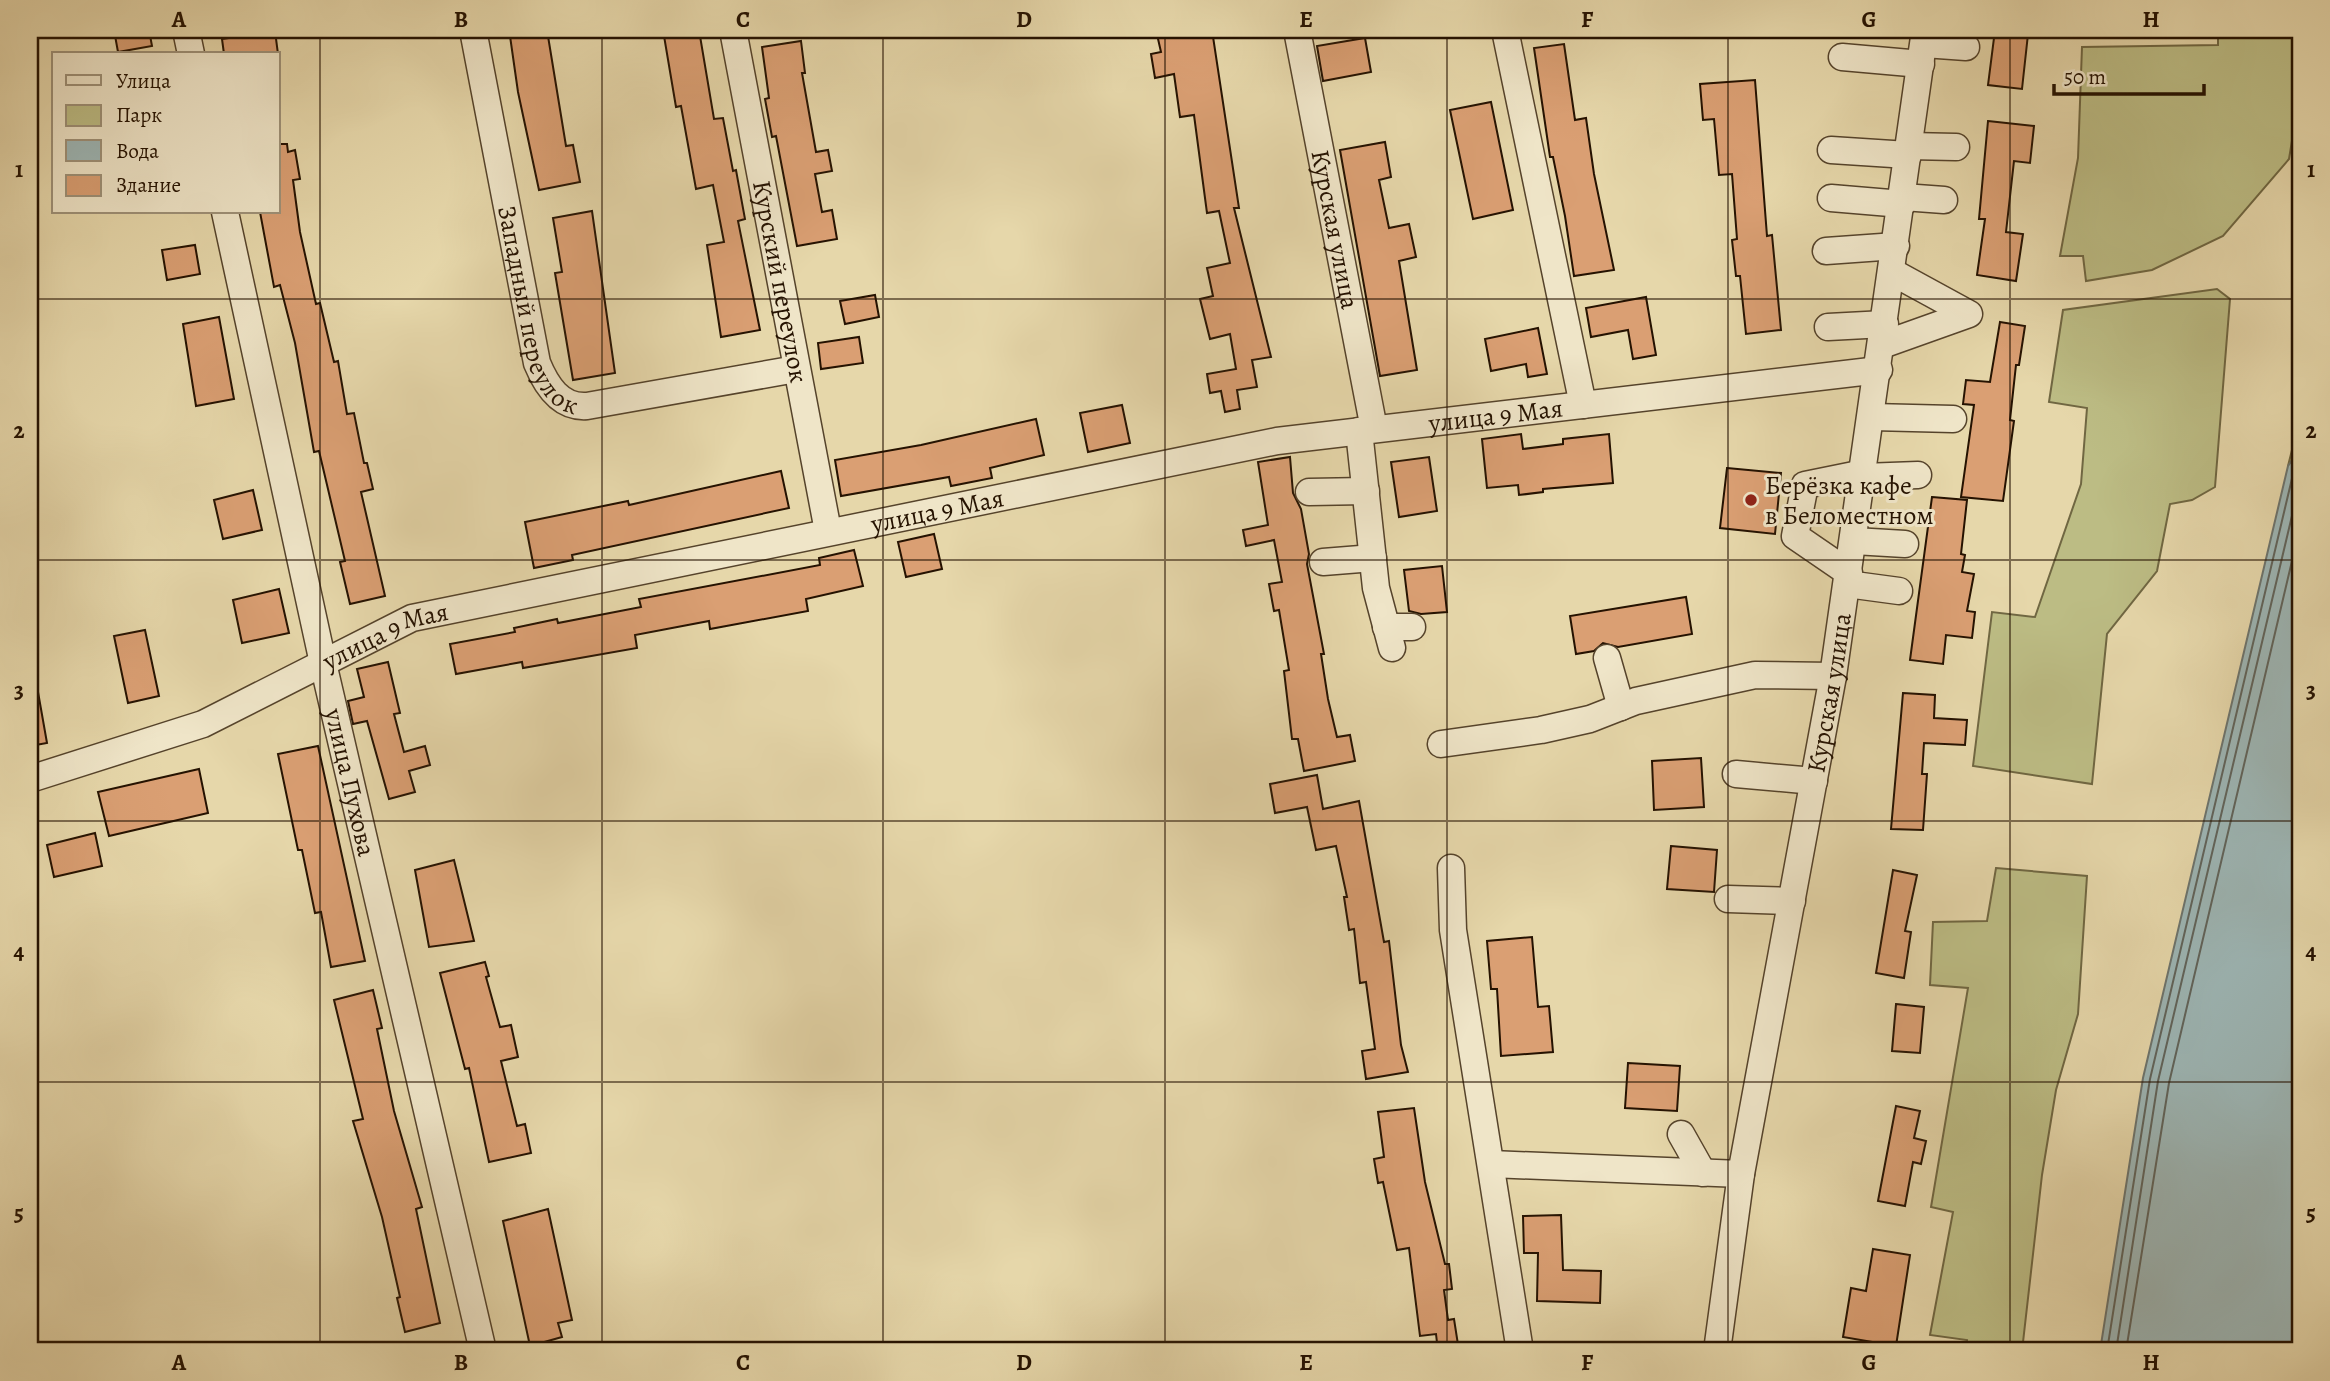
<svg xmlns="http://www.w3.org/2000/svg" width="2330" height="1381" viewBox="0 0 2330 1381" font-family="Alegreya,serif">
	<style>
		.green { fill: #bcbc84; stroke: #706742; stroke-width: 2 }
		.water { fill: #9db6b5; stroke: #6d746d; stroke-width: 2 }
		.lines { fill: none; stroke-linecap: round; stroke-linejoin: round }
		.shore { stroke: #61645b; stroke-width: 2 }
		.building { fill: #da9f73; stroke: #251201; stroke-width: 2 }
		.minor-casing { stroke: #55432b; stroke-width: 29 }
		.minor { stroke: #efe5c8; stroke-width: 26 }
		.grid { fill: none; stroke: #251201; stroke-width: 2; stroke-opacity: 0.55 }
		.poi-dot { fill: #8f2418; stroke: #efe5c8; stroke-width: 2.5 }
		.labels { text-anchor: middle; dominant-baseline: central; stroke-width: 6; stroke-linejoin: round; paint-order: stroke }
		.street-label { font-size: 26px; fill: #251201; stroke: #efe5c8 }
		.poi-label { font-size: 26px; fill: #251201; stroke: #efe5c8; text-anchor: start }
		.neatline { fill: none; stroke: #251201; stroke-width: 2.5 }
		.grid-label { font-size: 23px; text-anchor: middle; font-weight: bold; fill: #251201 }
	</style>
	<rect width="100%" height="100%" fill="#e6d7aa"/>
	<filter id="stains"><feTurbulence type="fractalNoise" baseFrequency=".00286" numOctaves="4"/><feColorMatrix values="0 0 0 0 .2 0 0 0 0 .09 0 0 0 0 .02 0 0 0 .5 -.17"/></filter>
	<radialGradient id="worn" r=".72"><stop offset=".6" stop-color="#630" stop-opacity="0"/><stop offset="1" stop-color="#630" stop-opacity=".3"/></radialGradient>
	<g class="green">
		<path d="M2218,30H2300V92L2289,159L2223,236L2152,270L2086,281L2083,256H2060L2078,158L2082,47L2218,45Z"/>
		<path d="M2217,289L2230,299L2215,487L2192,500L2170,504L2157,571L2107,634L2092,784L1973,766L1992,612L2035,617L2081,484L2087,408L2049,402L2063,310Z"/>
		<path d="M2300,418V449L2288,466Z"/>
		<path d="M1996,868L2087,876L2078,1014L2056,1090L2042,1175L2022,1351H1966L1967,1340L1930,1335L1953,1212L1931,1207L1968,988L1930,985L1933,922L1987,921Z"/>
	</g>
	<path class="water" d="M2300,449V1351H2100L2143,1078L2288,466Z"/>
	<g class="lines">
		<g class="shore">
			<path d="M2107,1351L2150,1079L2294,470L2300,461"/>
			<path d="M2116,1351L2158,1081L2300,482"/>
			<path d="M2126,1351L2169,1083L2300,527"/>
		</g>
	</g>
	<g class="building">
		<path d="M114,30H149L152,46L118,52Z"/>
		<path d="M547,30L566,146L573,145L580,182L539,190L518,92L510,36Z"/>
		<path d="M663,30H699L714,119L723,118L733,171L736,170L745,219L738,221L760,330L721,337L707,245L724,242L713,185L696,189L681,106L676,107Z"/>
		<path d="M1156,30H1212L1239,208H1234L1271,357L1252,360L1257,387L1237,390L1240,409L1225,412L1221,391L1210,393L1207,374L1236,369L1230,334L1210,339L1200,299L1213,296L1207,268L1230,263L1219,211L1207,213L1194,115L1180,117L1174,74L1155,78L1151,54L1161,52Z"/>
		<path d="M1995,30L2028,34L2022,89L1988,85Z"/>
		<path d="M275,31L278,54H224L222,39Z"/>
		<path d="M1365,38L1371,72L1323,81L1317,46Z"/>
		<path d="M801,41L805,73H802L816,152L828,150L832,171L815,174L822,212L832,210L837,239L797,246L776,136L772,137L765,99L769,98L762,47Z"/>
		<path d="M1564,44L1575,120L1586,118L1594,174L1614,270L1574,276L1565,216L1553,157H1550L1534,48Z"/>
		<path d="M1755,80L1767,236L1772,235L1781,330L1746,334L1740,276H1736L1732,240L1737,239L1732,174L1719,175L1714,119L1703,120L1700,84Z"/>
		<path d="M1491,102L1513,210L1473,219L1450,110Z"/>
		<path d="M1988,121L2034,126L2030,163L2014,161L2006,232L2023,234L2016,281L1977,275L1985,219H1979Z"/>
		<path d="M1385,142L1391,177L1379,180L1389,228L1409,224L1416,257L1399,261L1417,370L1380,376L1340,150Z"/>
		<path d="M278,144H287L288,152L295,150L300,179L293,180L300,232L316,304L320,303L334,362L338,361L347,414L354,413L364,463H367L373,489L361,492L385,596L350,604L340,562L345,561L319,451L314,452L295,343L280,285L274,287L260,212H278Z"/>
		<path d="M592,211L615,373L573,380L555,273L562,272L553,218Z"/>
		<path d="M195,245L200,274L167,280L162,250Z"/>
		<path d="M875,295L879,317L845,324L840,301Z"/>
		<path d="M1646,297L1656,355L1633,359L1628,330L1591,337L1586,308Z"/>
		<path d="M219,317L234,399L196,406L183,324Z"/>
		<path d="M2000,322L2025,326L2019,365H2016L2010,420L2014,421L2003,501L1961,497L1974,405L1963,404L1966,380L1990,382Z"/>
		<path d="M1538,328L1547,374L1528,377L1526,364L1491,371L1485,339Z"/>
		<path d="M859,337L863,363L821,369L818,343Z"/>
		<path d="M1122,405L1130,443L1088,452L1080,413Z"/>
		<path d="M1036,419L1044,455L990,468L992,478L951,486L949,477L841,496L835,460L921,445Z"/>
		<path d="M1521,434L1523,449L1563,444V439L1609,434L1613,483L1543,489V492L1519,495L1518,485L1487,488L1482,439Z"/>
		<path d="M1290,457L1293,493L1301,509L1309,554L1307,564L1324,654H1321L1328,699L1337,737L1350,735L1355,761L1304,771L1298,739H1292L1284,671L1289,670L1279,610L1274,611L1269,584L1282,582L1274,540L1246,546L1243,530L1268,525L1258,462Z"/>
		<path d="M1429,457L1437,511L1399,517L1391,462Z"/>
		<path d="M1727,468L1781,473L1775,534L1720,528Z"/>
		<path d="M781,471L789,508L572,555L573,560L534,568L525,522L628,501L629,505Z"/>
		<path d="M253,490L262,530L223,539L214,500Z"/>
		<path d="M1932,497L1967,500L1961,554L1965,555L1962,572L1974,574L1967,611L1975,612L1972,638L1946,635L1943,664L1910,660Z"/>
		<path d="M934,534L942,569L906,577L898,542Z"/>
		<path d="M854,550L863,586L806,599L808,611L710,629L709,621L635,635L637,648L523,668L522,662L456,674L450,644L515,632L514,628L557,619L558,623L641,607L639,599L820,565L819,558Z"/>
		<path d="M1442,566L1447,612L1421,614L1409,611L1404,570Z"/>
		<path d="M279,589L289,633L242,643L233,600Z"/>
		<path d="M1686,597L1692,634L1618,647L1603,643L1594,651L1576,654L1570,616Z"/>
		<path d="M145,630L159,696L128,703L114,636Z"/>
		<path d="M388,662L400,713L394,714L404,752L425,746L430,765L409,771L415,792L389,799L367,721L353,724L348,701L364,697L357,669Z"/>
		<path d="M38,692L47,743L30,746V693Z"/>
		<path d="M1903,693L1935,695L1934,718L1967,720L1965,745L1924,743L1922,774H1927L1923,830L1891,829Z"/>
		<path d="M318,746L365,961L331,967L321,912L315,913L302,850H298L278,754Z"/>
		<path d="M1701,758L1704,807L1654,810L1652,761Z"/>
		<path d="M199,769L208,813L109,836L98,792Z"/>
		<path d="M1317,775L1323,809L1359,801L1384,942L1389,941L1401,1045L1408,1072L1366,1079L1362,1051L1375,1049L1366,982L1360,983L1354,929L1349,930L1344,897H1347L1336,846L1316,850L1307,807L1275,813L1270,784Z"/>
		<path d="M95,833L102,866L54,877L47,845Z"/>
		<path d="M1671,846L1717,850L1714,892L1667,889Z"/>
		<path d="M454,860L474,941L429,947L415,870Z"/>
		<path d="M1893,870L1917,875L1905,931L1911,932L1904,978L1876,973Z"/>
		<path d="M1532,937L1538,1007L1549,1006L1553,1052L1501,1056L1497,989H1491L1487,941Z"/>
		<path d="M485,962L489,976L486,977L500,1027L511,1025L518,1057L501,1061L517,1126L525,1124L531,1153L489,1162L469,1068L465,1069L440,973Z"/>
		<path d="M373,990L382,1028L377,1029L394,1111L422,1207L416,1209L440,1323L405,1332L397,1298L400,1297L382,1217L353,1121L363,1119L334,1000Z"/>
		<path d="M1896,1004L1924,1007L1920,1053L1892,1051Z"/>
		<path d="M1628,1063L1680,1066L1677,1111L1625,1108Z"/>
		<path d="M1896,1106L1920,1111L1914,1138L1926,1141L1921,1164L1913,1162L1905,1206L1878,1201Z"/>
		<path d="M1414,1108L1425,1182L1445,1264H1449L1452,1289L1444,1290L1448,1320L1454,1319L1459,1351H1438L1436,1334L1420,1336L1409,1248L1397,1250L1383,1182L1378,1183L1374,1159L1384,1157L1378,1112Z"/>
		<path d="M548,1209L572,1320L558,1323L562,1337L530,1346L503,1221Z"/>
		<path d="M1561,1215L1563,1270L1601,1271L1600,1303L1537,1301L1538,1253H1524L1523,1216Z"/>
		<path d="M1873,1249L1910,1255L1896,1346L1843,1337L1851,1288L1866,1291Z"/>
	</g>
	<g class="lines">
		<defs>
			<g id="minor">
				<path d="M186,30L191,54"/>
				<path id="s1" d="M473,30L537,363C546,385 560,408 587,406L796,369"/>
				<path id="s2" d="M733,30L828,531"/>
				<path id="s3" d="M1297,30L1374,429"/>
				<path d="M1505,30L1583,405"/>
				<path d="M1924,44L1966,47"/>
				<path d="M1842,57L1921,64"/>
				<path d="M1909,146L1956,147"/>
				<path d="M1831,150L1908,155"/>
				<path d="M1903,197L1944,200"/>
				<path d="M1831,198L1902,204"/>
				<path id="s4" d="M225,212L323,663L483,1351"/>
				<path d="M1826,251L1896,246"/>
				<path d="M1828,327L1885,324"/>
				<path d="M1882,345L1969,314L1892,272"/>
				<path d="M1872,417L1953,419"/>
				<path d="M1359,431L1376,588L1392,648"/>
				<path d="M1863,477L1918,475"/>
				<path d="M1309,492L1366,491"/>
				<path d="M1854,541L1905,544"/>
				<path d="M1323,562L1373,558"/>
				<path d="M1849,573L1795,536L1805,485L1864,473"/>
				<path d="M1847,584L1899,591"/>
				<path d="M1386,627H1412"/>
				<path d="M1607,658L1621,707"/>
				<path d="M1441,744L1541,730L1590,719L1636,701L1755,675L1833,676"/>
				<path d="M1736,774L1814,781"/>
				<path id="s5" d="M30,779L203,724L412,618L1277,441L1879,370"/>
				<path d="M1451,868L1453,930L1520,1351"/>
				<path d="M1728,899L1792,901"/>
				<path d="M1681,1134L1703,1173"/>
				<path d="M1491,1164L1741,1174"/>
				<path id="s6" d="M1717,1351L1741,1174L1833,676L1925,30"/>
			</g>
		</defs>
		<use href="#minor" class="minor-casing"/>
		<use href="#minor" class="minor"/>
	</g>
	<path class="grid" d="M320,30V1351M602,30V1351M883,30V1351M1165,30V1351M1447,30V1351M1728,30V1351M2010,30V1351M30,299H2300M30,560H2300M30,821H2300M30,1082H2300"/>
	<circle class="poi-dot" cx="1751" cy="500" r="7"/>
	<g class="labels">
		<g class="street-label">
			<text stroke="none"><textPath href="#s3" startOffset="203">Курская улица</textPath></text>
			<text stroke="none"><textPath href="#s2" startOffset="256">Курский переулок</textPath></text>
			<text stroke="none"><textPath href="#s1" startOffset="290">Западный переулок</textPath></text>
			<text stroke="none"><textPath href="#s5" startOffset="1519">улица 9 Мая</textPath></text>
			<text stroke="none"><textPath href="#s5" startOffset="952">улица 9 Мая</textPath></text>
			<text stroke="none"><textPath href="#s5" startOffset="385">улица 9 Мая</textPath></text>
			<text stroke="none"><textPath href="#s6" startOffset="668">Курская улица</textPath></text>
			<text stroke="none"><textPath href="#s4" startOffset="584">улица Пухова</textPath></text>
		</g>
		<g class="poi-label">
			<text x="1765" y="485">Берёзка кафе<tspan x="1765" dy="30">в Беломестном</tspan></text>
		</g>
	</g>
	<rect width="2330" height="1381" fill="none" stroke="#e6d7aa" stroke-width="77"/>
	<rect x="52" y="52" width="228" height="161" fill="#efe5c8" stroke="#9e9178" stroke-width="2"/>
	<rect x="66" y="75" width="35" height="10" fill="#efe5c8" stroke="#9e9178" stroke-width="2"/>
	<text x="116" y="88" font-size="21" fill="#251201">Улица</text>
	<rect x="66" y="105" width="35" height="21" fill="#bcbc84" stroke="#9e9178" stroke-width="2"/>
	<text x="116" y="122" font-size="21" fill="#251201">Парк</text>
	<rect x="66" y="140" width="35" height="21" fill="#9db6b5" stroke="#9e9178" stroke-width="2"/>
	<text x="116" y="158" font-size="21" fill="#251201">Вода</text>
	<rect x="66" y="175" width="35" height="21" fill="#da9f73" stroke="#9e9178" stroke-width="2"/>
	<text x="116" y="192" font-size="21" fill="#251201">Здание</text>
	<path d="M2054 84v10h150v-10" fill="none" stroke="#251201" stroke-width="3.5"/>
	<text x="2064" y="84" font-size="21" fill="#251201" stroke="#efe5c8" stroke-width="5" paint-order="stroke">50 m</text>
	<rect x="38" y="38" width="2254" height="1304" class="neatline"/>
	<g class="grid-label">
		<text x="179" y="27">A</text>
		<text x="461" y="27">B</text>
		<text x="743" y="27">C</text>
		<text x="1024" y="27">D</text>
		<text x="1306" y="27">E</text>
		<text x="1587" y="27">F</text>
		<text x="1869" y="27">G</text>
		<text x="2151" y="27">H</text>
		<text x="19" y="177">1</text>
		<text x="2311" y="177">1</text>
		<text x="19" y="438">2</text>
		<text x="2311" y="438">2</text>
		<text x="19" y="698">3</text>
		<text x="2311" y="698">3</text>
		<text x="19" y="959">4</text>
		<text x="2311" y="959">4</text>
		<text x="19" y="1220">5</text>
		<text x="2311" y="1220">5</text>
		<text x="179" y="1370">A</text>
		<text x="461" y="1370">B</text>
		<text x="743" y="1370">C</text>
		<text x="1024" y="1370">D</text>
		<text x="1306" y="1370">E</text>
		<text x="1587" y="1370">F</text>
		<text x="1869" y="1370">G</text>
		<text x="2151" y="1370">H</text>
	</g>
	<rect width="100%" height="100%" filter="url(#stains)"/>
	<rect width="100%" height="100%" fill="url(#worn)"/>
</svg>
